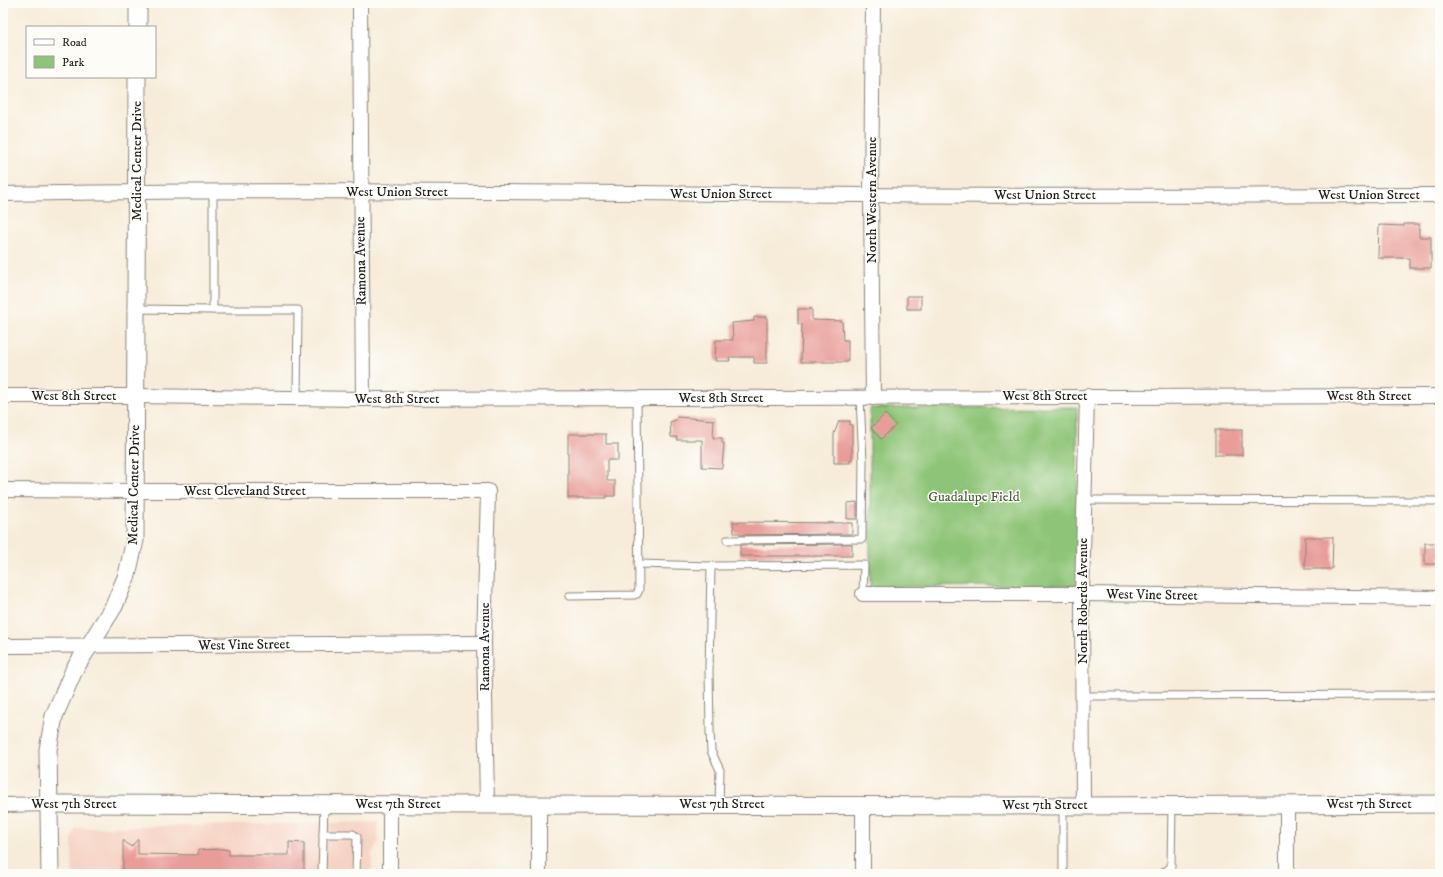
<svg xmlns="http://www.w3.org/2000/svg" width="1443" height="877" viewBox="0 0 1443 877" font-family="'IM FELL DW Pica',serif">
	<style>
		.built { fill: #f6d2c3 }
		.green { fill: #8ec477; stroke: #55704a }
		.building { fill: #e99d99 }
		.lines { fill: none; stroke-linecap: round; stroke-linejoin: round }
		.service-casing { stroke: #8a847a; stroke-width: 9 }
		.minor-casing { stroke: #8a847a; stroke-width: 16 }
		.tertiary-casing { stroke: #8a847a; stroke-width: 19 }
		.service { stroke: #fff; stroke-width: 7 }
		.minor { stroke: #fff; stroke-width: 14 }
		.tertiary { stroke: #fff; stroke-width: 17 }
		.labels { text-anchor: middle; dominant-baseline: central; stroke-width: 3; stroke-linejoin: round; paint-order: stroke }
		.street-label { font-size: 14px; fill: #1c1c1c; stroke: #fdfcf7 }
		.park-label { font-size: 14px; fill: #4a5f40; stroke: #fdfcf7 }
	</style>
	<rect width="100%" height="100%" fill="#fdfcf7"/>
	<filter id="ink" filterUnits="userSpaceOnUse"><feTurbulence type="fractalNoise" baseFrequency=".025" numOctaves="2"/><feDisplacementMap in="SourceGraphic" scale="8" xChannelSelector="R" yChannelSelector="G"/><feConvolveMatrix kernelMatrix="1 2 1 2 8 2 1 2 1" color-interpolation-filters="sRGB"/></filter>
	<filter id="wash" filterUnits="userSpaceOnUse"><feTurbulence type="fractalNoise" baseFrequency=".012" numOctaves="4" result="noise"/><feDisplacementMap in="SourceGraphic" scale="16" xChannelSelector="R" yChannelSelector="G"/><feGaussianBlur stdDeviation="0.9" result="paint"/><feColorMatrix in="noise" values="0 0 0 0 0 0 0 0 0 0 0 0 0 0 0 0 0 1.4 0 .05"/><feComposite in="paint" operator="in"/></filter>
	<g filter="url(#wash)">
		<rect width="100%" height="100%" fill="#f7ecd9"/>
		<path class="built" d="M378,822V842L372,854V874H72V839L75,828Z"/>
		<path class="green" d="M1077,407L1078,586L870,587V408Z"/>
		<g id="blocks">
			<g class="building">
				<path d="M1404,224H1419V237H1431V268H1410V258H1378L1379,225L1404,226Z"/>
				<rect x="907" y="296" width="14" height="13"/>
				<path d="M798,309H812V320L842,321L843,340H848V362H801L802,324H798Z"/>
				<path d="M754,317H767V363H754V357H729L730,361H715L716,340H733L732,323L754,321Z"/>
				<path d="M885,414L896,425L881,439L871,428Z"/>
				<path d="M677,417L714,420L713,438H722V443H724L722,468L702,467V440H677V437H671L670,422L676,420Z"/>
				<path d="M839,421H850V425H852V459L850,460V463H834V434Z"/>
				<rect x="1215" y="430" width="27" height="25"/>
				<path d="M568,434H606V444H618V460H607V481H615V496H606V498H568Z"/>
				<path d="M857,502V519H847V503Z"/>
				<path d="M733,522L852,523V534L740,535V533H734Z"/>
				<path d="M1305,537H1333L1332,569H1305Z"/>
				<rect x="1425" y="543" width="15" height="21"/>
				<path d="M852,544V556H740V545Z"/>
				<path d="M138,839V854L198,855V850L222,849L229,850V855H289V842L304,843V874H123V840L131,847Z"/>
			</g>
		</g>
	</g>
	<g filter="url(#ink)">
		<use href="#blocks" fill-opacity="0" stroke="#8a847a" stroke-width="1"/>
		<g class="lines">
			<defs>
				<g id="service">
					<path d="M213,192V310H298L297,398"/>
					<path d="M136,309L213,310"/>
					<path d="M1084,500L1440,501"/>
					<path d="M727,540L862,539L863,462L860,398"/>
					<path d="M638,564L711,566"/>
					<path d="M569,596L634,595L637,594L639,590L637,398"/>
					<path d="M1082,696L1440,695"/>
					<path d="M719,804L720,770L711,751L710,731L709,672L711,566L864,565L863,594"/>
					<path d="M1063,806V874"/>
					<path d="M323,834H353L357,837L356,874"/>
					<path d="M322,874L324,804"/>
					<path d="M1162,874L1171,867L1172,805"/>
				</g>
				<g id="minor">
					<path d="M360,3L363,399"/>
					<path d="M873,3L871,195L873,398"/>
					<path d="M3,194C292,188 581,193 870,195C1060,197 1250,195 1440,195"/>
					<path d="M3,396H136L363,399L1440,396"/>
					<path d="M3,490L135,491H488L484,643L487,804"/>
					<path d="M863,594H1082L1440,598"/>
					<path d="M3,646L484,643"/>
					<path d="M390,804V874"/>
					<path d="M539,804V874"/>
					<path d="M3,805L50,804"/>
					<path d="M863,805V874"/>
					<path d="M1083,806L1082,594L1087,396"/>
					<path d="M1287,874V805"/>
				</g>
				<g id="tertiary">
					<path d="M138,27V3"/>
					<path d="M50,804L1083,806L1440,804"/>
					<path d="M50,874L48,750L54,716L74,670L114,606L127,575L135,540L137,77"/>
				</g>
			</defs>
			<use href="#service" class="service-casing"/>
			<use href="#minor" class="minor-casing"/>
			<use href="#tertiary" class="tertiary-casing"/>
			<use href="#service" class="service"/>
			<use href="#minor" class="minor"/>
			<use href="#tertiary" class="tertiary"/>
		</g>
	</g>
	<g class="labels">
		<g class="street-label">
			<text transform="translate(137 161) rotate(-90)">Medical Center Drive</text>
			<text x="397" y="192">West Union Street</text>
			<text x="721" y="194">West Union Street</text>
			<text x="1045" y="195">West Union Street</text>
			<text x="1369" y="195">West Union Street</text>
			<text transform="translate(872 200) rotate(-90)">North Western Avenue</text>
			<text transform="translate(361 261) rotate(-91)">Ramona Avenue</text>
			<text x="74" y="396">West 8th Street</text>
			<text x="1045" y="396">West 8th Street</text>
			<text x="1369" y="396">West 8th Street</text>
			<text x="721" y="398">West 8th Street</text>
			<text x="397" y="399">West 8th Street</text>
			<text transform="translate(134 485) rotate(-89)">Medical Center Drive</text>
			<text x="245" y="491">West Cleveland Street</text>
			<text transform="translate(1152 595) rotate(1)">West Vine Street</text>
			<text transform="translate(1083 601) rotate(-90)">North Roberds Avenue</text>
			<text transform="translate(244 645) rotate(-1)">West Vine Street</text>
			<text transform="translate(485 647) rotate(-90)">Ramona Avenue</text>
			<text x="74" y="804">West 7th Street</text>
			<text x="398" y="804">West 7th Street</text>
			<text x="722" y="804">West 7th Street</text>
			<text x="1369" y="804">West 7th Street</text>
			<text x="1045" y="805">West 7th Street</text>
		</g>
		<g class="park-label">
			<text x="974" y="497">Guadalupe Field</text>
		</g>
	</g>
	<rect width="1443" height="877" fill="none" stroke="#fdfcf7" stroke-width="16"/>
	<rect x="26" y="26" width="130" height="52" fill="#fdfcf7" stroke="#a3a29f"/>
	<rect x="34" y="39" width="20" height="6" fill="#ffffff" stroke="#a3a29f"/>
	<text x="62" y="46" font-size="12" fill="#1c1c1c">Road</text>
	<rect x="34" y="56" width="20" height="12" fill="#8ec477" stroke="#a3a29f"/>
	<text x="62" y="66" font-size="12" fill="#1c1c1c">Park</text>
</svg>
